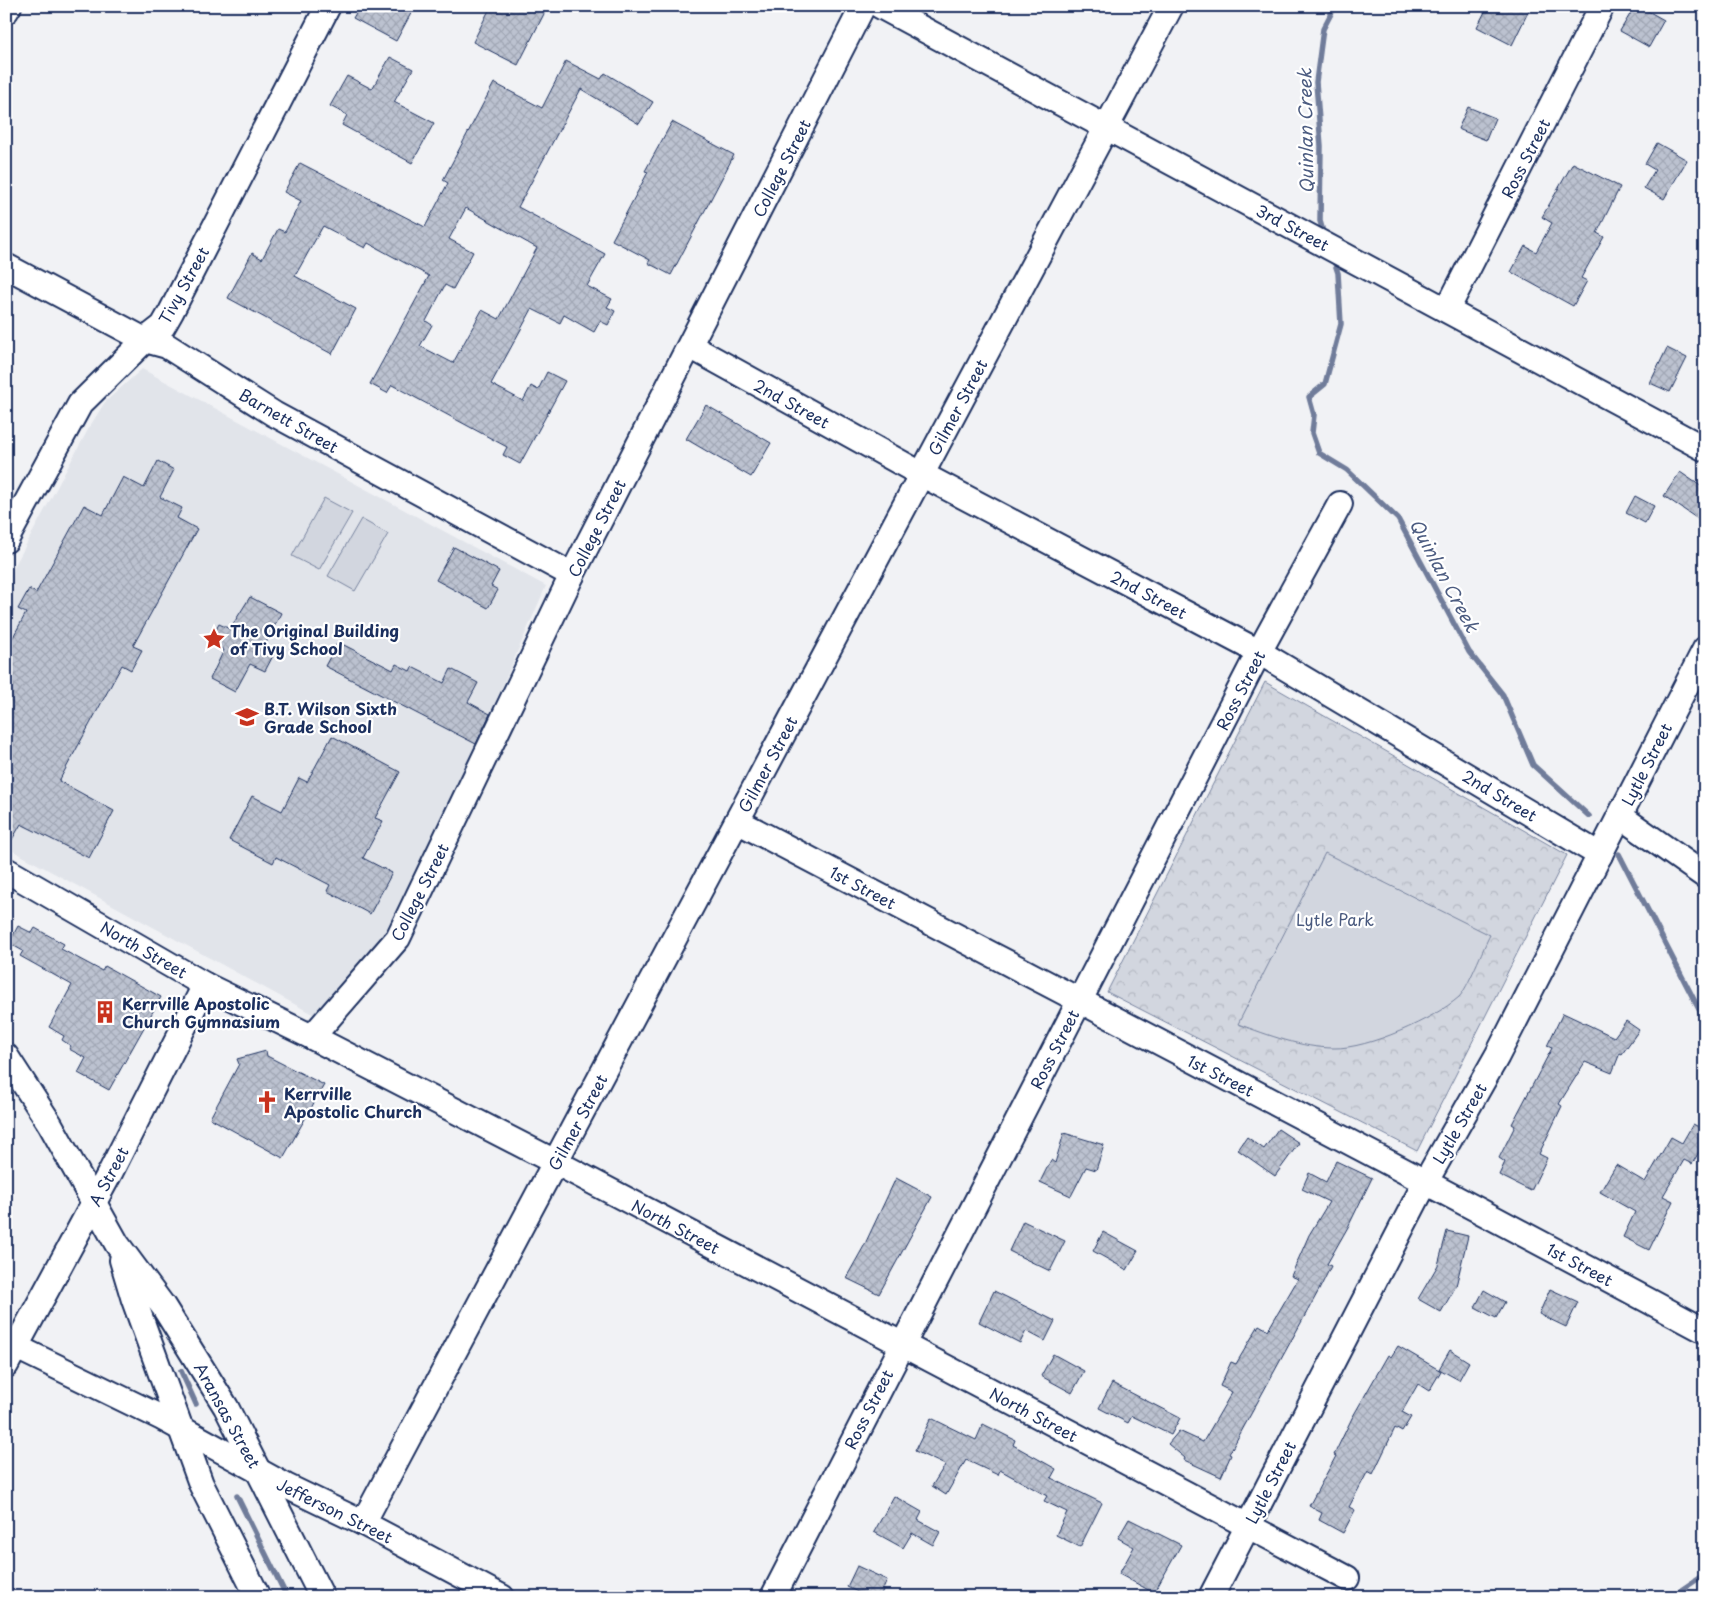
<svg xmlns="http://www.w3.org/2000/svg" width="1711" height="1603" viewBox="0 0 1711 1603" font-family="'Playpen Sans',sans-serif">
	<style>
		.built { fill: #e1e4ea }
		.park { fill: url(#park-crowns); stroke: #76829e }
		.pitch { fill: #d2d6df; stroke: #76829e }
		.lines { fill: none; stroke-linecap: round; stroke-linejoin: round }
		.stream { stroke: #707c9a; stroke-width: 5.5 }
		.building { fill: url(#building-cross-hatch); stroke: #1b2f5e; fill-rule: evenodd }
		.minor-casing { stroke: #1b2f5e; stroke-width: 28 }
		.minor { stroke: #fff; stroke-width: 24 }
		.labels { text-anchor: middle; dominant-baseline: central; stroke-width: 4.5; stroke-linejoin: round; paint-order: stroke }
		.street-label { font-size: 16px; fill: #1b2f5e; stroke: #fff }
		.poi-label { font-size: 16px; font-weight: bold; fill: #1b2f5e; stroke: #fff; text-anchor: start }
		.park-label { font-size: 16px; fill: #49597e; stroke: #fff }
		.water-label { font-size: 18px; font-style: italic; fill: #4c5c81; stroke: #fff }
	</style>
	<defs>
		<pattern id="park-crowns" width="20" height="18" patternUnits="userSpaceOnUse" patternTransform="scale(1.25)"><rect width="20" height="18" fill="#d2d6df"/><path d="M2 6a3 3 0 1 1 6 0M12 15a3 3 0 1 1 6 0" fill="none" stroke="#b4b8c2"/></pattern>
		<pattern id="building-cross-hatch" width="8" height="8" patternUnits="userSpaceOnUse" patternTransform="scale(1.25)"><rect width="8" height="8" fill="#bcc2d0"/><path d="M0 0l8 8M0 8l8-8" fill="none" stroke="#a1a7b5"/></pattern>
	</defs>
	<rect width="100%" height="100%" fill="#f1f2f5"/>
	<filter id="ink" filterUnits="userSpaceOnUse"><feTurbulence type="fractalNoise" baseFrequency=".02" numOctaves="2"/><feDisplacementMap in="SourceGraphic" scale="10" xChannelSelector="R" yChannelSelector="G"/><feConvolveMatrix kernelMatrix="1 2 1 2 8 2 1 2 1" color-interpolation-filters="sRGB"/></filter>
	<g filter="url(#ink)">
		<path class="built" d="M142,369L546,586L396,931L318,1017L6,847V582L90,426L105,402Z"/>
		<path class="park" d="M1265,682L1567,855L1417,1151L1107,992Z"/>
		<g class="pitch">
			<path d="M324,498L352,513L319,570L292,556Z"/>
			<path d="M361,519L388,534L355,591L328,576Z"/>
			<path d="M1325,853L1490,935C1483,948 1468,988 1459,997C1434,1019 1368,1049 1334,1048C1302,1048 1268,1035 1238,1024Z"/>
		</g>
		<g class="lines">
			<g class="stream">
				<path d="M1322,228L1320,221L1321,146L1316,82L1323,29L1335,6"/>
				<path d="M1335,264L1338,273L1341,324L1325,384L1309,397L1314,415L1312,433L1319,453L1347,470L1398,519L1469,652L1503,695L1533,765L1589,816"/>
				<path d="M1619,854L1705,1021"/>
				<path d="M181,1371L196,1404"/>
				<path d="M237,1496L287,1597"/>
				<path d="M1671,1597L1705,1574"/>
			</g>
		</g>
		<g class="building">
			<path d="M360,6H378L392,14L396,6H415L396,41L353,18Z"/>
			<path d="M491,6H548L518,65L473,42Z"/>
			<path d="M1488,6H1531L1512,45L1477,27Z"/>
			<path d="M1635,6H1639L1664,20L1649,47L1620,31Z"/>
			<path d="M390,57L413,69L394,102L434,123L412,163L342,125L347,115L330,106L347,76L372,89Z"/>
			<path d="M566,61L601,79L605,73L653,102L639,124L581,89L518,207L605,254L587,286L612,299L607,307L615,311L608,325L600,321L594,332L564,315L560,323L532,309L491,384L523,401L531,386L538,390L547,372L565,381L520,464L503,455L507,447L392,385L387,393L370,384L429,276L368,243L365,248L323,226L295,276L356,309L332,354L228,298L252,253L262,259L278,229L285,232L301,201L284,192L300,163L425,227L448,183L443,180L494,83L542,108ZM466,208L537,248L499,319L482,310L453,363L420,346L432,325L426,321L445,285L453,289L473,252L449,239Z"/>
			<path d="M1468,107L1495,118L1486,140L1458,129Z"/>
			<path d="M672,122L734,155L671,275L648,263L650,260L612,240L648,172L645,171Z"/>
			<path d="M1657,143L1687,160L1664,199L1644,188L1655,170L1645,164Z"/>
			<path d="M1573,163L1620,187L1597,233L1604,237L1581,278L1587,281L1573,306L1511,272L1525,246L1536,252L1552,223L1542,217Z"/>
			<path d="M1667,348L1687,358L1670,392L1650,383Z"/>
			<path d="M706,405L771,443L751,477L686,439Z"/>
			<path d="M158,461L174,470L160,497L182,508L177,518L197,529L133,646L142,650L131,670L122,665L59,781L114,811L89,858L21,824L6,850V650L26,613L18,609L29,589L36,593L84,505L103,515L123,477L144,488Z"/>
			<path d="M1680,472L1705,489V524L1664,496Z"/>
			<path d="M1635,496L1654,506L1645,523L1626,513Z"/>
			<path d="M454,547L499,571L491,586L498,590L488,608L436,580Z"/>
			<path d="M250,597L281,613L264,647L275,652L265,671L250,664L235,692L210,679L224,650L209,642L219,624L230,629Z"/>
			<path d="M338,642L393,670L396,664L410,671L412,667L444,683L451,669L478,683L468,702L490,714L476,744L325,666Z"/>
			<path d="M332,736L400,772L375,818L383,821L363,858L392,873L370,914L327,891L330,885L276,857L273,863L229,840L252,796L282,811L299,778L307,782Z"/>
			<path d="M18,926L32,933L35,928L64,944L61,949L102,971L105,966L161,997L109,1090L78,1073L86,1058L69,1049L71,1046L62,1040L64,1036L49,1027L72,985L20,956L23,951L9,943Z"/>
			<path d="M1563,1013L1614,1037L1626,1021L1639,1030L1622,1054L1620,1053L1612,1073L1585,1062L1559,1104L1562,1106L1539,1154L1547,1158L1531,1191L1499,1175L1505,1162L1499,1158L1515,1126L1512,1124L1552,1048L1547,1046Z"/>
			<path d="M266,1051L267,1056L324,1085L283,1158L210,1118L239,1064L237,1059Z"/>
			<path d="M1693,1124L1705,1130V1142L1692,1164L1684,1160L1663,1196L1673,1201L1649,1250L1623,1237L1635,1212L1600,1192L1616,1165L1645,1182L1671,1137L1682,1143Z"/>
			<path d="M1278,1129L1299,1143L1275,1176L1238,1150L1247,1137L1264,1149Z"/>
			<path d="M1064,1133L1104,1145L1096,1170L1086,1167L1071,1196L1040,1182L1051,1160L1055,1163Z"/>
			<path d="M1336,1161L1372,1178L1348,1227L1327,1264L1331,1266L1319,1290L1229,1454L1231,1455L1221,1477L1184,1460L1185,1458L1168,1444L1179,1431L1203,1442L1232,1392L1220,1386L1231,1362L1236,1364L1259,1325L1268,1330L1298,1279L1291,1276L1309,1235L1329,1202L1302,1189L1309,1173L1326,1182Z"/>
			<path d="M896,1178L932,1197L879,1294L846,1278L864,1246Z"/>
			<path d="M1023,1221L1065,1241L1050,1271L1009,1251Z"/>
			<path d="M1447,1231L1468,1236L1456,1286L1441,1312L1418,1299L1438,1265Z"/>
			<path d="M1103,1232L1138,1251L1127,1270L1093,1251Z"/>
			<path d="M1550,1289L1578,1302L1566,1327L1539,1314Z"/>
			<path d="M1484,1290L1505,1302L1496,1318L1475,1307Z"/>
			<path d="M994,1291L1055,1321L1045,1341L1026,1331L1020,1343L979,1322Z"/>
			<path d="M1398,1346L1441,1371L1429,1391L1418,1384L1402,1412L1411,1417L1402,1432L1395,1428L1373,1474L1368,1471L1349,1507L1355,1510L1343,1533L1319,1520L1322,1513L1309,1506L1336,1456L1334,1455L1352,1418L1388,1355L1391,1357Z"/>
			<path d="M1450,1350L1469,1362L1459,1380L1439,1369Z"/>
			<path d="M1053,1354L1084,1371L1072,1393L1041,1376Z"/>
			<path d="M1112,1383L1180,1418L1171,1435L1132,1416L1128,1423L1099,1408Z"/>
			<path d="M931,1418L976,1440L983,1424L1015,1440L1013,1445L1056,1469L1051,1478L1102,1503L1080,1547L1056,1535L1067,1512L1044,1501L1047,1496L1000,1470L998,1475L966,1460L946,1495L932,1486L945,1465L915,1451Z"/>
			<path d="M894,1496L922,1512L918,1520L940,1532L933,1545L912,1533L903,1548L874,1532Z"/>
			<path d="M1129,1519L1181,1545L1154,1593L1119,1574L1134,1547L1118,1538Z"/>
			<path d="M857,1566L887,1580L880,1597H868L847,1587Z"/>
		</g>
		<g class="lines">
			<defs>
				<g id="minor">
					<path d="M880,6L1705,449"/>
					<path d="M6,11L9,6"/>
					<path d="M6,266L145,340L167,346L274,414L572,575"/>
					<path d="M1447,310L1602,6"/>
					<path d="M690,346L921,474L1259,652L1600,855"/>
					<path d="M6,540L80,404L145,340L163,326L171,312L328,6"/>
					<path d="M1620,816L1705,876"/>
					<path d="M737,821C1060,991 1384,1158 1705,1331"/>
					<path d="M6,870L205,985L312,1037L555,1162L1347,1578"/>
					<path d="M312,1037L398,938L572,575L863,6"/>
					<path d="M6,1056L50,1124L117,1244L163,1306L226,1407L322,1597"/>
					<path d="M122,1260L134,1300L201,1484L258,1597"/>
					<path d="M6,1342L162,1418L286,1486L363,1523L502,1597"/>
					<path d="M6,1365L111,1171L205,985"/>
					<path d="M363,1523L1171,6"/>
					<path d="M773,1597L1259,652L1340,504"/>
					<path d="M1211,1597L1426,1181L1497,1056L1705,649"/>
				</g>
			</defs>
			<use href="#minor" class="minor-casing"/>
			<use href="#minor" class="minor"/>
		</g>
	</g>
	<defs>
		<symbol id="sight-bare" viewBox="-9 -9 18 18"><path d="M0-6L1.8-2.2L6-1.7L2.9 1.2L3.7 5.4L0 3.3L-3.7 5.4L-2.9 1.2L-6-1.7L-1.8-2.2Z" fill="#c8321e" stroke="#fff" stroke-width="2.5" paint-order="stroke"/></symbol>
		<symbol id="school-bare" viewBox="-9 -9 18 18"><path d="M0-5L7-2L0 1L-7-2ZM-4 1L0 2.5L4 1V4Q0 6-4 4Z" fill="#c8321e" stroke="#fff" stroke-width="2.5" paint-order="stroke"/></symbol>
		<symbol id="building-bare" viewBox="-9 -9 18 18"><path d="M-4-6H4V6H1V3H-1V6H-4ZM-2.5-4.3h1.7v1.8h-1.7ZM.8-4.3h1.7v1.8H.8ZM-2.5-1h1.7V.8h-1.7ZM.8-1h1.7V.8H.8Z" fill="#c8321e" stroke="#fff" stroke-width="2.5" paint-order="stroke"/></symbol>
		<symbol id="church-bare" viewBox="-9 -9 18 18"><path d="M-1.2-6h2.4v3.5h3.3v2.4h-3.3V6h-2.4V-.1h-3.3v-2.4h3.3Z" fill="#c8321e" stroke="#fff" stroke-width="2.5" paint-order="stroke"/></symbol>
	</defs>
	<g fill-rule="evenodd">
		<use href="#sight-bare" x="198" y="623" width="32" height="32"/>
		<use href="#school-bare" x="231" y="701" width="32" height="32"/>
		<use href="#building-bare" x="89" y="996" width="32" height="32"/>
		<use href="#church-bare" x="251" y="1086" width="32" height="32"/>
	</g>
	<g class="labels">
		<g class="street-label">
			<text transform="translate(1525 158) rotate(-63)">Ross Street</text>
			<text transform="translate(781 168) rotate(-63)">College Street</text>
			<text transform="translate(1293 227) rotate(28)">3rd Street</text>
			<text transform="translate(183 285) rotate(-61)">Tivy Street</text>
			<text transform="translate(792 403) rotate(29)">2nd Street</text>
			<text transform="translate(957 407) rotate(-62)">Gilmer Street</text>
			<text transform="translate(289 420) rotate(30)">Barnett Street</text>
			<text transform="translate(596 528) rotate(-63)">College Street</text>
			<text transform="translate(1149 594) rotate(28)">2nd Street</text>
			<text transform="translate(1240 690) rotate(-63)">Ross Street</text>
			<text transform="translate(767 764) rotate(-62)">Gilmer Street</text>
			<text transform="translate(1646 764) rotate(-63)">Lytle Street</text>
			<text transform="translate(1500 795) rotate(31)">2nd Street</text>
			<text transform="translate(863 887) rotate(28)">1st Street</text>
			<text transform="translate(419 892) rotate(-63)">College Street</text>
			<text transform="translate(144 949) rotate(30)">North Street</text>
			<text transform="translate(1054 1049) rotate(-63)">Ross Street</text>
			<text transform="translate(1221 1075) rotate(27)">1st Street</text>
			<text transform="translate(577 1122) rotate(-62)">Gilmer Street</text>
			<text transform="translate(1459 1123) rotate(-60)">Lytle Street</text>
			<text transform="translate(108 1176) rotate(-62)">A Street</text>
			<text transform="translate(676 1226) rotate(28)">North Street</text>
			<text transform="translate(1580 1264) rotate(28)">1st Street</text>
			<text transform="translate(868 1409) rotate(-63)">Ross Street</text>
			<text transform="translate(1034 1414) rotate(28)">North Street</text>
			<text transform="translate(228 1415) rotate(61)">Aransas Street</text>
			<text transform="translate(1270 1482) rotate(-63)">Lytle Street</text>
			<text transform="translate(335 1510) rotate(26)">Jefferson Street</text>
		</g>
		<g class="poi-label">
			<text x="230" y="630">The Original Building<tspan x="230" dy="18">of Tivy School</tspan></text>
			<text x="264" y="708">B.T. Wilson Sixth<tspan x="264" dy="18">Grade School</tspan></text>
			<text x="122" y="1003">Kerrville Apostolic<tspan x="122" dy="18">Church Gymnasium</tspan></text>
			<text x="284" y="1093">Kerrville<tspan x="284" dy="18">Apostolic Church</tspan></text>
		</g>
		<g class="park-label">
			<text x="1335" y="919">Lytle Park</text>
		</g>
		<g class="water-label">
			<text transform="translate(1305 131) rotate(-91)">Quinlan Creek</text>
			<text transform="translate(1445 575) rotate(62)">Quinlan Creek</text>
		</g>
	</g>
	<rect width="1711" height="1603" fill="none" stroke="#fff" stroke-width="25"/>
	<rect x="12" y="12" width="1686" height="1578" fill="none" stroke="#1b2f5e" stroke-width="2" filter="url(#ink)"/>
</svg>
